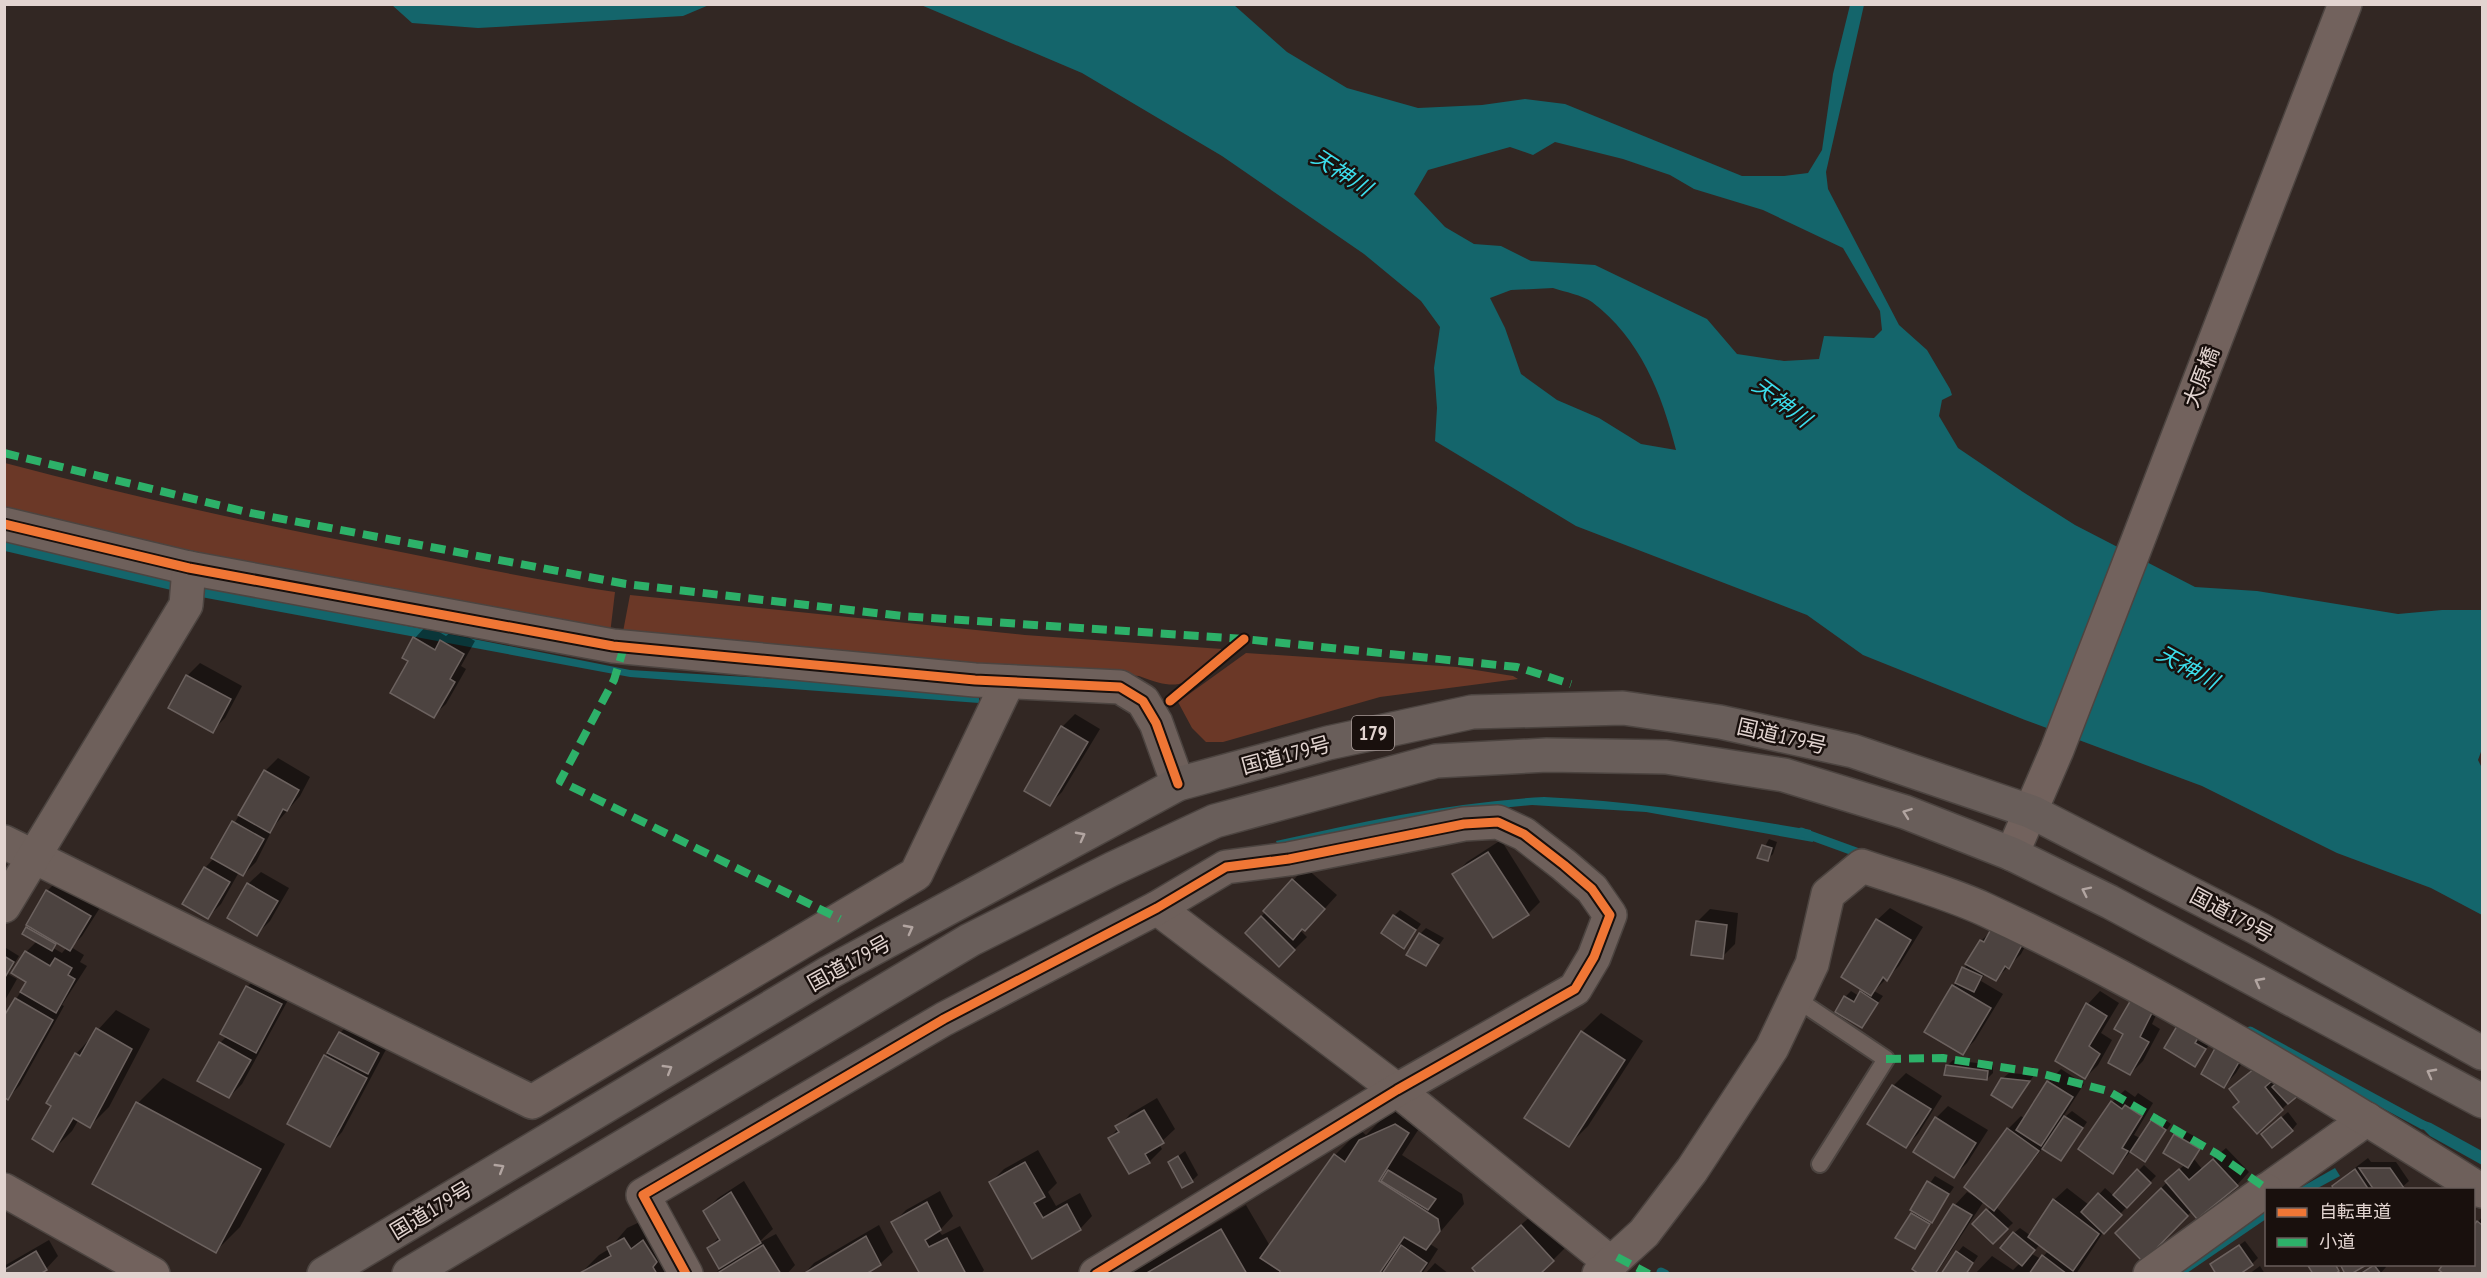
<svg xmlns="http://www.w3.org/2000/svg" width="2487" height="1278" viewBox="0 0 2487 1278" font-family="'PT Sans Narrow','Noto Sans JP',sans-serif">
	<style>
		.grass { fill: #6b3827 }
		.water { fill: #14656b; fill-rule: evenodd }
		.shadow { fill: #0007; fill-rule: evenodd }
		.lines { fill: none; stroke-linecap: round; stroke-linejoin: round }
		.stream { stroke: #14656b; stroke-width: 9 }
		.building { fill: #4c4340; stroke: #6c625f; stroke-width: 1.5 }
		.lane-casing { stroke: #4c4440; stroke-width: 20 }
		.street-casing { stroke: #4c4440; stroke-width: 36 }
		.secondary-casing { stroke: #4c4440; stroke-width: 36 }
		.highway-casing { stroke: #4c4440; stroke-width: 36 }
		.lane { stroke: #6e605b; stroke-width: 16 }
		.street { stroke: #6e605b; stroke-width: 33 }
		.secondary { stroke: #72625d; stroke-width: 33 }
		.highway { stroke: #695e5a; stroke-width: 33 }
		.quiet { stroke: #2db169; stroke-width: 8; stroke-dasharray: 15 8; stroke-linecap: butt }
		.cycleway-casing { stroke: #19100d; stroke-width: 13 }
		.cycleway { stroke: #f07635; stroke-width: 9 }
		.oneway { stroke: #b2a5a1 }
		.labels { text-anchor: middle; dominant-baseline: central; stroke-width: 5; stroke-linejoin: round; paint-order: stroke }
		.shield { fill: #19100d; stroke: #a69996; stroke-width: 1.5 }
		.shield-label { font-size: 20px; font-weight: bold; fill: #e2d4d0 }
		.street-label { font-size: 21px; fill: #e2d4d0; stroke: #19100d }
		.water-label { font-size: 22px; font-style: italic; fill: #3cddeb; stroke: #19100d }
	</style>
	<rect width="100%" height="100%" fill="#322723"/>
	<g class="grass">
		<path d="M5,463C133,497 261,525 391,550C466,565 540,581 615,592L610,634L195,555L5,508Z"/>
		<path d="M630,595L1025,635L1222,649C1187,681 1187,695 1139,676L622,637Z"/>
		<path d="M1246,653L1457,667L1513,676L1518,679L1380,697L1223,742H1206L1192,728L1178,702Z"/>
	</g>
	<g class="water">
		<path d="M392,5H709L683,16L478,28L412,23Z"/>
		<path d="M921,5H1234L1287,52L1347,88L1418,108L1482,105L1525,99L1565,104L1742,176H1784L1808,173L1822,150L1833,74L1850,5H1864L1826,172L1828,189L1899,325L1927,350L1950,389L1952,395L1942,400L1939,416L1958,448L2023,492L2075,525L2195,587L2257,591L2398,614L2442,610H2482V749L2478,760L2482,768V915L2431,888L2337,853L2202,786L2025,720L1863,655L1807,615L1576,526L1435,441L1437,408L1434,368L1440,327L1421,301L1364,254L1222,156L1082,73ZM1555,142L1623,159L1670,175L1694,189L1763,210L1843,248L1880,311L1882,330L1874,338L1824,336L1819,359L1784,361L1737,354L1707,319L1595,265L1531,261L1501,246L1474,244L1445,227L1414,194L1428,170L1510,147L1533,155ZM1553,288C1565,292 1582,295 1592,302C1640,338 1662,394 1676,450L1641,444L1599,418L1557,400L1521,374L1505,328L1490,298L1511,290Z"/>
		<path d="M4,540L141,573L630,670L979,691V703L630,677L201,597L5,551Z"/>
		<path d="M1544,797C1634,801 1722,815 1811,830L1813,842L1646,812L1532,805L1491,809L1279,849L1276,841C1365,821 1453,802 1544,797Z"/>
		<path d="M2410,1116L2431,1123L2482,1151V1165L2430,1136Z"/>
		<path d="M2335,1168L2340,1176L2316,1189H2298Z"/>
		<path d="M2266,1208V1219L2187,1273L2169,1274Z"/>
	</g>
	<g class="shadow">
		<path d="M427,625L446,636L454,629L475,641L461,666L466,669L446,704L433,716L410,661L404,657L415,638Z"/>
		<path d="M200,663L242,686L225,718L212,731L187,676Z"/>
		<path d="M1075,714L1100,729L1062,792L1050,804L1062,727Z"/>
		<path d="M278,758L310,777L300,796L274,826L256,862L243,875L239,872L221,904L208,917L205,868L214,858L265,771Z"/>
		<path d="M1769,839L1777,842L1773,854L1767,860L1759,857Z"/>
		<path d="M1501,840L1540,902L1528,914L1454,875L1467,862Z"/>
		<path d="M1305,867L1337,895L1318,916L1300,930L1307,937L1279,965L1247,933Z"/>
		<path d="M261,872L289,888L270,921L257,934L248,884Z"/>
		<path d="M60,878L103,903L82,936L71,947L84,955L80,962L87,966L62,1005L64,1006L20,1085L8,1098L16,999L28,981L26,952L37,941L27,928L47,891ZM58,942L67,947L62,953L53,948Z"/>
		<path d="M1890,908L1923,927L1899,966L1874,991L1883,996L1861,1026L1845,997L1851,991L1859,996L1864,990L1877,920Z"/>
		<path d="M1710,909L1738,913L1735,944L1722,957L1697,922Z"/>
		<path d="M1400,910L1421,924L1404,947L1394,916Z"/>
		<path d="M1426,928L1444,938L1425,965L1420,934Z"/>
		<path d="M1994,928L2033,932L2021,954L1996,979L1985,973L1981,981L2003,994L1975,1040L1963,1053L1926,1032L1981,941Z"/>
		<path d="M6,948L19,956L8,974L17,979L4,1002Z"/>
		<path d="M260,974L293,991L242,1084L229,1097L220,1043L227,1036L247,987Z"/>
		<path d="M2100,991L2119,1003L2101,1033L2112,1040L2098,1065L2085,1078L2057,1060L2088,1004Z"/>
		<path d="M2164,998L2152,1024L2160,1029L2143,1061L2130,1074L2110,1062Z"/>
		<path d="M116,1010L150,1029L109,1107L90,1126L79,1119L72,1131L53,1150V1105L48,1102L76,1054Z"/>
		<path d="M1601,1013L1643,1041L1588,1126L1569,1145L1582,1032Z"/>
		<path d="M353,1020L391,1040L342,1132L330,1145L326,1056L340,1033Z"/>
		<path d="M2200,1036L2211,1042L2195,1065L2166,1048Z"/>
		<path d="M2221,1042H2255L2236,1073L2224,1086Z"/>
		<path d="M2273,1054L2304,1088L2282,1109L2240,1102L2231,1089Z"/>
		<path d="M1953,1060L1993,1065V1073L1987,1079L1947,1066Z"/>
		<path d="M2061,1069L2084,1084L2061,1120L2072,1111L2087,1122L2066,1154L2061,1159L2043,1148L1996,1207L2013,1223L1993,1242L1974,1224L1991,1207L1984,1201L1936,1274H1922L1914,1268L1955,1205L1967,1192L1976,1197L1977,1196L1966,1187L2008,1129L2021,1116L2025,1119L2048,1082Z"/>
		<path d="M1906,1073L1942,1096L1918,1134L1906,1146L1893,1086Z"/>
		<path d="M2009,1073L2034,1075L2012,1107L2002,1079Z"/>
		<path d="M163,1078L285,1144L240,1227L215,1252L138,1103Z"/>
		<path d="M2125,1090L2135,1097L2138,1093L2153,1103L2134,1135L2140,1138L2158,1115L2171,1124L2145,1160L2131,1151L2113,1172L2112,1102Z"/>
		<path d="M1157,1098L1175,1129L1159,1144L1162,1149L1149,1162L1110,1138L1130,1114Z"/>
		<path d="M1421,1100L1433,1107L1402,1155L1462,1194L1464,1204L1430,1244L1438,1249L1422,1274H1130L1246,1205L1270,1246L1335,1155L1360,1130L1366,1135L1385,1116Z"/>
		<path d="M1948,1106L1988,1130L1967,1163L1954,1176L1936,1118Z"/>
		<path d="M2288,1112L2297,1124L2292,1130L2269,1128Z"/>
		<path d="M2181,1129L2205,1142L2194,1159L2202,1169L2226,1148L2249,1172L2237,1185L2192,1211L2143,1260L2117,1233L2185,1164L2165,1152Z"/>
		<path d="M1038,1150L1057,1183L1048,1192L1056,1206L1080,1193L1092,1216L1080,1229L1033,1257L991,1182L1004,1169Z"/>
		<path d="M1185,1151L1198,1175L1192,1181L1169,1163Z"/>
		<path d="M2368,1158L2371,1162H2396L2409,1181L2399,1190H2336L2334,1186L2347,1174Z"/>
		<path d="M2144,1165L2156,1176L2104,1231L2076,1274H1975L1992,1256L2013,1270L2020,1263L2014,1233L2020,1228L2031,1236L2054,1200L2067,1188L2089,1205L2105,1188L2114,1196ZM2040,1244L2048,1251L2041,1259L2032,1254Z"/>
		<path d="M1935,1176L1954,1187L1914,1247L1912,1214L1915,1211L1912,1209Z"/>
		<path d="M744,1181L773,1229L757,1244L776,1234L795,1265L787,1274H716L720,1268L709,1248L720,1236L705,1211L718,1198Z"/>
		<path d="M940,1191L953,1216L939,1231L942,1235L960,1226L984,1270L981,1274H922L893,1223L906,1210Z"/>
		<path d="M1534,1213L1565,1248L1553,1260L1474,1268Z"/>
		<path d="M2482,1217V1274H2446L2474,1264V1227Z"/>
		<path d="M644,1220L682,1274H580L599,1255L609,1249L627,1228Z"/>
		<path d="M879,1225L893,1252L880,1264L863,1274H804L814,1263Z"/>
		<path d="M49,1240L58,1256L46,1269L4,1274V1266Z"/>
		<path d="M2245,1241L2258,1258L2252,1264L2212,1265Z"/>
		<path d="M1963,1246L1978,1256L1966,1274L1958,1252Z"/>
		<path d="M1435,1263L1449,1274H1425Z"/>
		<path d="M2374,1264H2384L2386,1267L2380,1274H2358Z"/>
		<path d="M2260,1266L2265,1274H2249Z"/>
	</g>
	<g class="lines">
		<g class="stream">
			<path d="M1801,832L1867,856"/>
			<path d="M2250,1031L2423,1125"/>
			<path d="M1661,1272L1665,1274"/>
		</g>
	</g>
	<g class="building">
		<path d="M413,637L435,650L440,640L464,654L450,679L455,682L434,718L390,693L408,661L402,658Z"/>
		<path d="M186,675L231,699L213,733L168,708Z"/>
		<path d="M1061,726L1088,742L1050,806L1024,791Z"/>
		<path d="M264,770L299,790L287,811L283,809L270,833L238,815Z"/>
		<path d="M232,821L264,839L243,876L211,858Z"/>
		<path d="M1762,845L1772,848L1768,861L1757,858Z"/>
		<path d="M1488,852L1529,915L1493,938L1452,874Z"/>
		<path d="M204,867L230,882L208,919L182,904Z"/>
		<path d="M1292,879L1325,909L1305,931L1302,929L1293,940L1263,911Z"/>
		<path d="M247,883L278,901L257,936L227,918Z"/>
		<path d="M46,890L91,916L70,951L26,925Z"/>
		<path d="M1393,915L1416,930L1404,949L1381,933Z"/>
		<path d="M1261,916L1295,950L1279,967L1245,933Z"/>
		<path d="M1876,919L1911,940L1887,981L1883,977L1871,996L1841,977Z"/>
		<path d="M1696,921L1727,925L1723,959L1691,955Z"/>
		<path d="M26,927L56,944L52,951L22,934Z"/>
		<path d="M1991,929L2022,945L2009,969L2005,966L1996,981L1965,964L1980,940L1984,942Z"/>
		<path d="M1419,933L1439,945L1426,966L1406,955Z"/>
		<path d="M25,951L50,966L55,958L72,968L68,975L75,979L56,1013L20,992L26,982L11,973Z"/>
		<path d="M4,956L14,962L4,979Z"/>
		<path d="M1962,967L1982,976L1974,992L1955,983Z"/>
		<path d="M1952,985L1991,1008L1963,1055L1924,1032Z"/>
		<path d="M246,986L282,1004L256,1053L220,1034Z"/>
		<path d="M1860,991L1878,1003L1862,1028L1835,1012L1844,996L1854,1002Z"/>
		<path d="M15,998L53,1020L8,1100L4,1097V1016Z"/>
		<path d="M2132,998L2153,1011L2140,1037L2149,1042L2130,1075L2108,1063L2123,1034L2114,1029Z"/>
		<path d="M2086,1003L2107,1016L2089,1046L2100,1054L2085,1079L2055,1061Z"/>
		<path d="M2180,1021L2201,1033L2195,1043L2206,1049L2195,1067L2164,1048Z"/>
		<path d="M96,1028L132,1049L90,1128L73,1118L53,1152L32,1139L51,1106L46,1103L75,1053L80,1056Z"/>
		<path d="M1581,1031L1625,1060L1569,1147L1524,1118Z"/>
		<path d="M339,1032L379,1053L368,1074L327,1053Z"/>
		<path d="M2219,1041L2243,1055L2224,1088L2201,1074Z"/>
		<path d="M219,1042L251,1060L229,1098L197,1081Z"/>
		<path d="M324,1055L367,1078L330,1147L287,1124Z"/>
		<path d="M1946,1065L1988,1071L1987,1080L1944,1075Z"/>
		<path d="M2259,1065L2272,1081L2265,1087L2283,1110L2257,1134L2233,1107L2239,1102L2229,1089Z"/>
		<path d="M2283,1077L2299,1095L2288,1104L2272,1087Z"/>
		<path d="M2001,1078L2030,1081L2012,1108L1991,1095Z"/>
		<path d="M2047,1081L2073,1097L2041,1146L2016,1130Z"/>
		<path d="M1892,1085L1931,1109L1906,1148L1867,1124Z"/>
		<path d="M2111,1101L2122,1109L2125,1105L2142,1116L2122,1148L2128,1151L2113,1174L2078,1149Z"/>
		<path d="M136,1102L261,1169L216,1253L92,1184Z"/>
		<path d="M1144,1110L1164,1143L1145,1154L1150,1163L1129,1174L1108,1138L1119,1132L1115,1126Z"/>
		<path d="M2064,1116L2083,1128L2061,1161L2042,1149Z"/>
		<path d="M1935,1117L1976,1143L1954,1178L1913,1152Z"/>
		<path d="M2281,1117L2293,1131L2272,1148L2261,1134Z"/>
		<path d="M2151,1120L2166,1130L2145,1162L2130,1152Z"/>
		<path d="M1395,1124L1409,1133L1379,1181L1438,1219L1440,1231L1426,1250L1404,1237L1379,1274H1279L1280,1271L1260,1258L1334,1154L1345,1162L1359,1140Z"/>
		<path d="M2007,1128L2039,1151L1994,1211L1964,1187Z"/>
		<path d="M2174,1134L2200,1149L2188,1168L2163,1153Z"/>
		<path d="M1178,1156L1193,1182L1182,1188L1168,1162Z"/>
		<path d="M2213,1159L2238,1186L2197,1219L2165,1181L2179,1169L2189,1180Z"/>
		<path d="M1025,1162L1045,1197L1034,1203L1043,1218L1067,1204L1081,1230L1032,1259L989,1182Z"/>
		<path d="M2359,1168H2390L2404,1188L2374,1190Z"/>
		<path d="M2137,1169L2151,1183L2127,1208L2113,1195Z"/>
		<path d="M2355,1169L2369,1190H2334L2332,1186Z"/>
		<path d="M1388,1170L1436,1199L1428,1210L1381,1181Z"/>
		<path d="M1927,1181L1949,1194L1932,1223L1910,1210Z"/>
		<path d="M2161,1188L2188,1216L2143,1262L2115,1233Z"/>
		<path d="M731,1192L761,1243L719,1269L707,1248L720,1240L703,1211Z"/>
		<path d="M2098,1193L2122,1215L2104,1234L2081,1212Z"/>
		<path d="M2053,1199L2099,1234L2073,1271L2028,1237Z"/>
		<path d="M927,1202L941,1230L925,1240L929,1247L947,1238L966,1274H920L891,1222Z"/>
		<path d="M1953,1204L1972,1215L1935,1274H1919L1912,1269Z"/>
		<path d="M1986,1209L2008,1229L1993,1244L1972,1224Z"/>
		<path d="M1911,1213L1930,1224L1915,1249L1895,1238Z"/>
		<path d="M2477,1221L2482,1225V1274H2444L2439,1270L2443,1264H2474V1225Z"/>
		<path d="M1521,1225L1554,1261L1540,1274H1477L1472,1268Z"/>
		<path d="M1221,1229L1247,1274H1145Z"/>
		<path d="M2013,1232L2035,1250L2022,1266L2000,1248Z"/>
		<path d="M866,1236L881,1265L866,1274H803Z"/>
		<path d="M624,1238L631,1249L643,1240L657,1262L653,1267L657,1274H578L611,1256L607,1247Z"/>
		<path d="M763,1245L781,1274H716Z"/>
		<path d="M1401,1245L1427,1263L1419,1274H1382Z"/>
		<path d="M2239,1245L2253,1265L2240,1274H2216L2210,1264Z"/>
		<path d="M36,1251L47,1270L40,1274H4V1270Z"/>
		<path d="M1956,1251L1973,1263L1966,1274H1941Z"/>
		<path d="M2042,1255L2067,1274H2029Z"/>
		<path d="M2307,1264H2335L2339,1271L2335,1274H2313Z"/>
		<path d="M2340,1264H2368L2351,1274H2345Z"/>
		<path d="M2374,1265L2381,1274H2360Z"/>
	</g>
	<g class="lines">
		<defs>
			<path id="lane" d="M1795,998L1886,1059L1820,1164"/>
			<g id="street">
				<path d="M4,524L189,568L613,646L975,680L1120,687L1143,701L1156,723L1178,784"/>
				<path d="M4,842L532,1102L916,874L1008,682"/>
				<path d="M4,906L186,605L189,568"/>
				<path d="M1157,908L1397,1090L1611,1263"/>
				<path d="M2267,1190L2367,1119"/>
				<path d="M686,1274L643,1195L944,1019L1157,908L1226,867L1289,859L1464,824L1498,822L1524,834L1564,865L1592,889L1610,915L1594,957L1575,989L1397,1090L1096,1274"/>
				<path d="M1599,1274L1644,1233L1692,1170L1772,1048L1812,964L1828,894L1862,866C1903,880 1947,892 1986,910C2159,990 2321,1090 2482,1191"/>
				<path d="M2150,1274L2266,1190"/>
			</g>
			<g id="secondary">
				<path d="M2012,854L2057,750L2345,4"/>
				<path d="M4,1190L153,1274"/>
			</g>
			<g id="highway">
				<path d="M324,1274L830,972L1178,784L1328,743L1472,712L1623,708L1720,722L1853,751L2032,812L2259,929L2482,1053"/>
				<path d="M409,1274L970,940L1112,869L1215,821L1436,761L1547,755L1666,757L1784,775L1905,812L2012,854L2110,902L2482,1101"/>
			</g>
		</defs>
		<use href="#lane" class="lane-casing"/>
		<use href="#street" class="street-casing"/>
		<use href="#secondary" class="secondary-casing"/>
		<use href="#highway" class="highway-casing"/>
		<use href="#lane" class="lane"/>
		<use href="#street" class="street"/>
		<use href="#secondary" class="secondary"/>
		<use href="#highway" class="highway"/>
		<g class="quiet">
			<path d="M4,453L251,513L626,584L902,616L1244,639L1517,667L1571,684"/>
			<path d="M624,647L614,680L560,781L840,919"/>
			<path d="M1886,1059L1943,1058L2039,1073L2108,1091L2217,1154L2267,1189"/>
			<path d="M1617,1257L1649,1274"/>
		</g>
		<defs>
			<g id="cycleway">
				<path d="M4,524L189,568L613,646L975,680L1120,687L1143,701L1156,723L1178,784"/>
				<path d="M1170,701L1244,639"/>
				<path d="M686,1274L643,1195L944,1019L1157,908L1226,867L1289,859L1464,824L1498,822L1524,834L1564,865L1592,889L1610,915L1594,957L1575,989L1397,1090L1096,1274"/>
			</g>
		</defs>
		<use href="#cycleway" class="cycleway-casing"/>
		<use href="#cycleway" class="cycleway"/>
	</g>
	<defs><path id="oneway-chevron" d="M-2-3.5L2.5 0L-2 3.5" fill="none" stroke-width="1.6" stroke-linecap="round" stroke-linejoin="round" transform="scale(1.5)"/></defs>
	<g class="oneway">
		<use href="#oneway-chevron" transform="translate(1907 813) rotate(-160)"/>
		<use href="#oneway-chevron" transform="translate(1081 836) rotate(-28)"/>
		<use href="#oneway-chevron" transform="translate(2086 891) rotate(-154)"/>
		<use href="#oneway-chevron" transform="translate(909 929) rotate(-28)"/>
		<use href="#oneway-chevron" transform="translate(2259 982) rotate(-152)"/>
		<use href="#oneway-chevron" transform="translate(668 1069) rotate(-31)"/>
		<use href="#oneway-chevron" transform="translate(2431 1073) rotate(-152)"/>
		<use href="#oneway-chevron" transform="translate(500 1168) rotate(-31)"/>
	</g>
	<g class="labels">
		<rect class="shield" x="1352" y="716" width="42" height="34" rx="4.5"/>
		<g class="shield-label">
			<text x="1373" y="733">179</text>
		</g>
		<g class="street-label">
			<text transform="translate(2201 377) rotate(-69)">大原橋</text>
			<text transform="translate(1782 736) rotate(13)">国道179号</text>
			<text transform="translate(1286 755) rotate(-15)">国道179号</text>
			<text transform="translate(2232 915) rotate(28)">国道179号</text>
			<text transform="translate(849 963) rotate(-29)">国道179号</text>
			<text transform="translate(431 1210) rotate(-31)">国道179号</text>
		</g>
		<g class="water-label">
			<text transform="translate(1342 172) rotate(33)">天神川</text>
			<text transform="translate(1782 402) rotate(37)">天神川</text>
			<text transform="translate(2188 667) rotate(29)">天神川</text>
		</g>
	</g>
	<rect width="2487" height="1278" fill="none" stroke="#e2d4d0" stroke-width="12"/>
	<rect x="2265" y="1188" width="210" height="78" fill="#19100d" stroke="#695e5b" stroke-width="1.5"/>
	<rect x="2277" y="1208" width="30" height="9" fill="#f07635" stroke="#695e5b" stroke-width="1.5"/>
	<text x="2319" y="1218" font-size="18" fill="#e2d4d0">自転車道</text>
	<rect x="2277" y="1238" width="30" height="9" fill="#2db169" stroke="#695e5b" stroke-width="1.5"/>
	<text x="2319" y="1248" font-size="18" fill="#e2d4d0">小道</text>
</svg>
